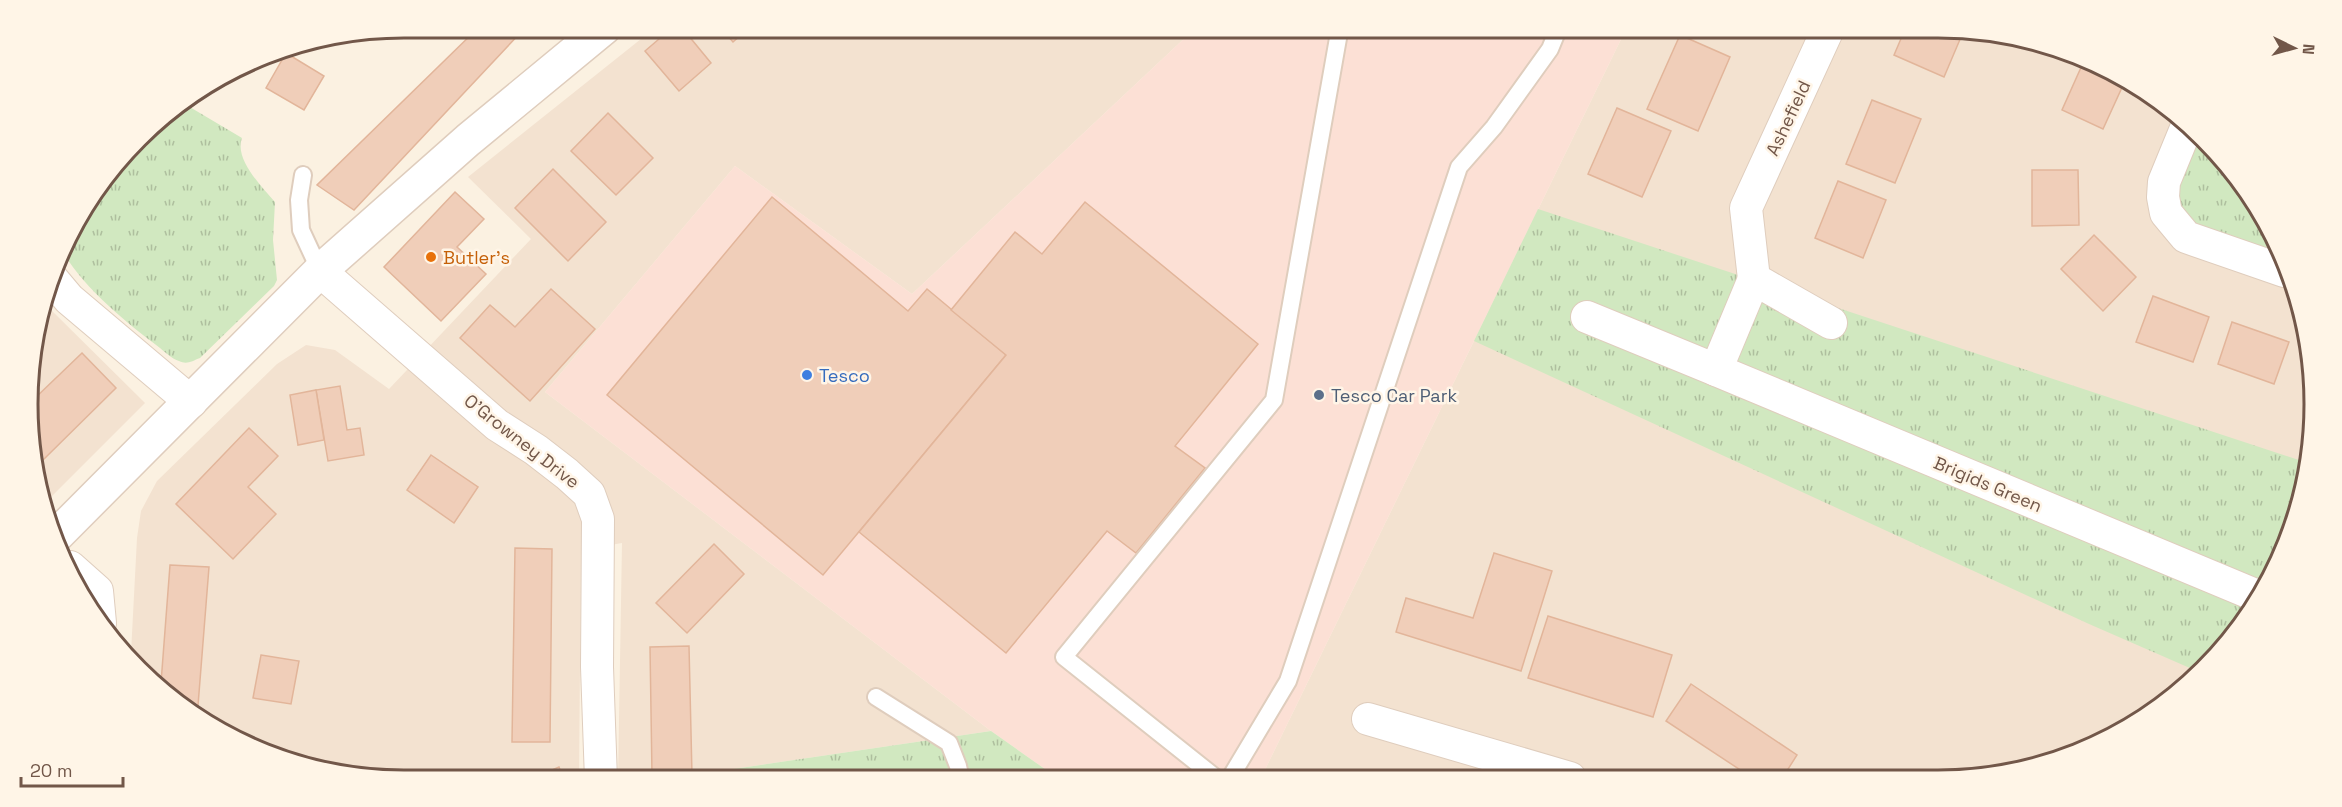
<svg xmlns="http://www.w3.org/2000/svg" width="2342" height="807" viewBox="0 0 2342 807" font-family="'Space Grotesk',sans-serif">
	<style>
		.residential { fill: #f3e2d0 }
		.commercial { fill: #fce0d5 }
		.grass { fill: url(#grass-tufts) }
		.building { fill: #f0ceb9; stroke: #e2b59a; stroke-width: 1.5 }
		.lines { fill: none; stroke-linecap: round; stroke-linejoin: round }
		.service-casing { stroke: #dfcdbd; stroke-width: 20 }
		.minor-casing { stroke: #dfcdbd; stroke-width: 34 }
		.tertiary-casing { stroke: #dfcdbd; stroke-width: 36 }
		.service { stroke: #fff; stroke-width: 16 }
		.minor { stroke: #fff; stroke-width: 32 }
		.tertiary { stroke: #fff; stroke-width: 33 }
		.food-dot { fill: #e8710a; stroke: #fff5e7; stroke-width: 2 }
		.shop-dot { fill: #3f7fe0; stroke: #fff5e7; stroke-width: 2 }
		.service-dot { fill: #5c6f8a; stroke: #fff5e7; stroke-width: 2 }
		.labels { text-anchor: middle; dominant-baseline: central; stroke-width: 5; stroke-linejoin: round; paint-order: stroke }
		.street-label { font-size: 18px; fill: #725749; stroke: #fff5e7 }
		.food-label { font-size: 18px; fill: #c56008; stroke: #fff5e7; text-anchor: start }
		.shop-label { font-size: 18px; fill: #366cbe; stroke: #fff5e7; text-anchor: start }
		.service-label { font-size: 18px; fill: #4e5e75; stroke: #fff5e7; text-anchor: start }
		.rim { fill: none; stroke: #725749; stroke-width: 3 }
	</style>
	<defs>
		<pattern id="grass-tufts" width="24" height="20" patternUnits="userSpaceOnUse" patternTransform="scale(1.5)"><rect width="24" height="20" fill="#d1e8c0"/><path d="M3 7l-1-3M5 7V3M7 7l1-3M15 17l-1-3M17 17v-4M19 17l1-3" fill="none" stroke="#aebf9e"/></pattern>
	</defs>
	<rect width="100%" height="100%" fill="#fbf1e1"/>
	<g class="residential">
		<path d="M656,27H1171L1189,34L912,294L735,166L545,392L991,731L692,775H652L636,780H618L622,543L581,550L579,780H404L306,767L194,716L131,653L137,538L141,511L157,481L277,364L306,345L335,350L389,389L531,239L468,177Z"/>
		<path d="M1627,27H1938L2036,40L2167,105L2264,215L2312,354L2302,501L2264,592L2187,686L2105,741L1988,777L1261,778Z"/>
		<path d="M45,304L145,403L42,506L40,501L30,355Z"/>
	</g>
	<path class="commercial" d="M1171,27H1627L1261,778L1059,779L991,731L545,392L735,166L912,294L1189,34Z"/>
	<g class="grass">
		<path d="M183,103L242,138C234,159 262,187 275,202L273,240L277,280L274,286L200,358C192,361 187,365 179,361C172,359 165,352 160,348C127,323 82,287 62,250L66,237L155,121Z"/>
		<path d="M2194,135L2264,215L2278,254L2196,224L2180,214L2176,179Z"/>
		<path d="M1538,209L2305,462L2302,501L2264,592L2199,672L2089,624L1474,341Z"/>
		<path d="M991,731L1059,779L636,780L652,775H692Z"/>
	</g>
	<g class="building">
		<path d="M479,27H520L522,31L354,210L317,185Z"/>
		<path d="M673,27H697L688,35L711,63L679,91L645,51Z"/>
		<path d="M720,27H750L733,42Z"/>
		<path d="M1730,27H1754L1750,36Z"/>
		<path d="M1906,27H1938L1964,30L1944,77L1894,55Z"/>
		<path d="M1680,35L1730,57L1698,131L1647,109Z"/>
		<path d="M286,53L324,76L304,110L266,88Z"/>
		<path d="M2083,63L2124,83L2103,129L2062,110Z"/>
		<path d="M1872,100L1921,119L1895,183L1846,164Z"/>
		<path d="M1617,108L1671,131L1642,197L1588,174Z"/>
		<path d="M608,113L653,158L616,195L571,151Z"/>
		<path d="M553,169L606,222L568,261L515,208Z"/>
		<path d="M2032,170H2078L2079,225L2032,226Z"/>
		<path d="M1838,181L1886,200L1863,258L1815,238Z"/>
		<path d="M455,192L484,219L457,247L486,274L441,321L384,267Z"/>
		<path d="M772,197L908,311L927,289L1006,355L823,575L607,395Z"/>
		<path d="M1085,202L1258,344L1175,446L1205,468L1136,553L1107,531L1006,653L859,532L1006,355L951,310L1015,232L1042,254Z"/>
		<path d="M2094,235L2136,277L2103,311L2061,269Z"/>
		<path d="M551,289L595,329L530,401L460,338L490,305L515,327Z"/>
		<path d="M2153,296L2209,317L2193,362L2136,342Z"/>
		<path d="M2232,322L2289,342L2274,384L2218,364Z"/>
		<path d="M2309,350L2312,354L2309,392H2307Z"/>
		<path d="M82,353L116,388L42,461L37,456L33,400Z"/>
		<path d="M340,386L347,430L360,428L364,455L328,461L316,390Z"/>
		<path d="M316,390L324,440L298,445L290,395Z"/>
		<path d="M249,428L278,456L248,487L276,514L233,559L176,504Z"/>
		<path d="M431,455L478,487L454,523L407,490Z"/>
		<path d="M714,544L744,574L687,633L656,603Z"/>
		<path d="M515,548L552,549L550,742H512Z"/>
		<path d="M1494,553L1552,571L1521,671L1396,632L1406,598L1473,618Z"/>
		<path d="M170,565L209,567L197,718L161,683Z"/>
		<path d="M1548,616L1672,655L1653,717L1528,678Z"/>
		<path d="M689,646L692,775H652L650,647Z"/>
		<path d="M261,655L299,661L291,704L253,698Z"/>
		<path d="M1691,684L1797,755L1783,777H1751L1666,721Z"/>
		<path d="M559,767L564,780H529Z"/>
		<path d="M1819,771L1823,777H1811Z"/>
	</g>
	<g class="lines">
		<defs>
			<g id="service">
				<path d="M1252,27H1254"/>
				<path d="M303,175L299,200L301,230L320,271"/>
				<path d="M876,697L949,743L958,766L961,779"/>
				<path d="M310,768V767"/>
				<path d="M1216,778L1064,657L1274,400L1340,27"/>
				<path d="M1230,778L1288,681L1459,167L1494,127L1550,49L1559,27"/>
			</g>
			<g id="minor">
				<path d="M1829,27L1746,208L1754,279L1831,323"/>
				<path d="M2187,126L2164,182L2163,197L2166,213L2186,237L2284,271"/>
				<path d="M320,271L497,425L536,450L567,474L589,494L598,519L597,667L601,780"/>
				<path d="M53,280L69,299L191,402"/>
				<path d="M1587,317L1716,370L1754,279"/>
				<path d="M1716,370L2260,597"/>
				<path d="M70,567L97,591L100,623"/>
				<path d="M1368,719L1570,778"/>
			</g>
			<path id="tertiary" d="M56,536L320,271L468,140L605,27"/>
		</defs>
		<use href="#service" class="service-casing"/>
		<use href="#minor" class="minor-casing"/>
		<use href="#tertiary" class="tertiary-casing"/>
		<use href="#service" class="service"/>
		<use href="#minor" class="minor"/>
		<use href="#tertiary" class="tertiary"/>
	</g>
	<circle class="food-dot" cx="431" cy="257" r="6"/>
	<circle class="shop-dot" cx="807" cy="375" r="6"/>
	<circle class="service-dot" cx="1319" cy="395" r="6"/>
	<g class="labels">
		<g class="street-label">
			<text transform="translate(1788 118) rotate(-65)">Ashefield</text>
			<text transform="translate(522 441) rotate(38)">O'Growney Drive</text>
			<text transform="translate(1988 484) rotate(23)">Brigids Green</text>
		</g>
		<g class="food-label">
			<text x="443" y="257">Butler’s</text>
		</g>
		<g class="shop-label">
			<text x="819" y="375">Tesco</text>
		</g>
		<g class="service-label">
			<text x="1331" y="395">Tesco Car Park</text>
		</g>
	</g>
	<path d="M0 0H2342V807H0ZM404 38H1938A366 366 0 0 1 2304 404V404A366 366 0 0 1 1938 770H404A366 366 0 0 1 38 404V404A366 366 0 0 1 404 38Z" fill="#fff5e7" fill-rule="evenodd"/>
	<path class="rim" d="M404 38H1938A366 366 0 0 1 2304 404V404A366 366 0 0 1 1938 770H404A366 366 0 0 1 38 404V404A366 366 0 0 1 404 38Z"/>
	<g transform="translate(2294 48) rotate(95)" stroke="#fff5e7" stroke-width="4.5" paint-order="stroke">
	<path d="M0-4.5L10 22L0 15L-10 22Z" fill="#725749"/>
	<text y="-9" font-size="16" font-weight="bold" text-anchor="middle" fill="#725749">N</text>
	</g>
	<path d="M21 777v9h102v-9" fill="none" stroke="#725749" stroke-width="3"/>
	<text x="30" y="777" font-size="18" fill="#725749" stroke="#fff5e7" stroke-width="4.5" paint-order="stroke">20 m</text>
</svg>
